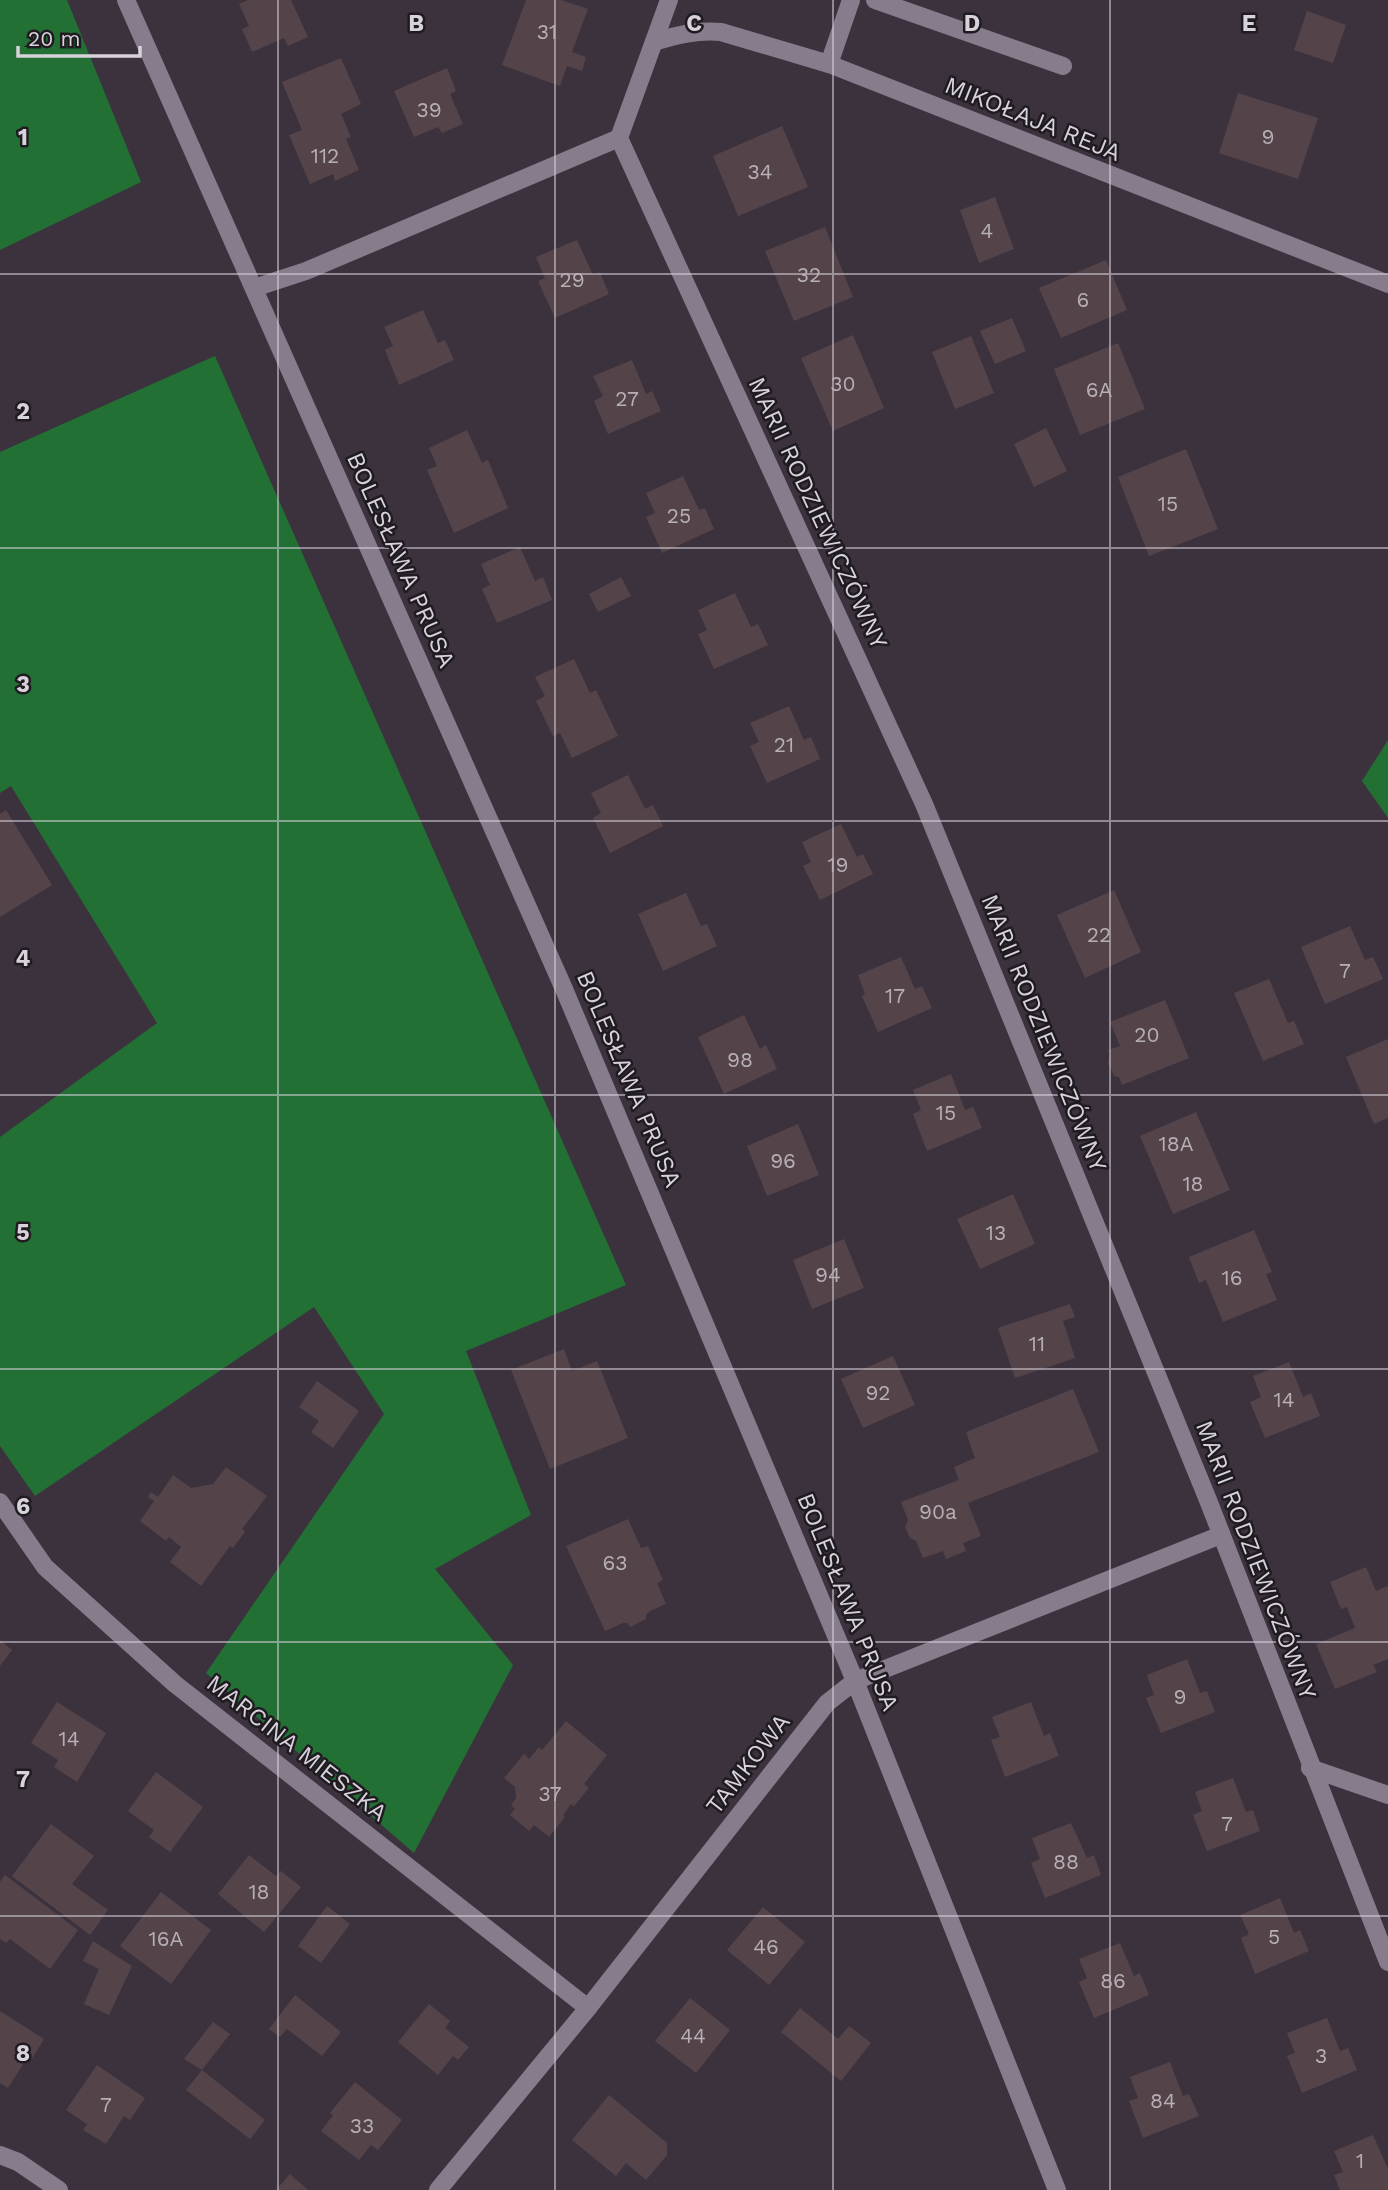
<svg xmlns="http://www.w3.org/2000/svg" width="1388" height="2190" viewBox="0 0 1388 2190" font-family="'Work Sans',sans-serif">
	<style>
		.green { fill: #237035 }
		.building { fill: #54444a }
		.lines { fill: none; stroke-linecap: round; stroke-linejoin: round }
		.minor { stroke: #867c8b; stroke-width: 18 }
		.grid { fill: none; stroke: #d8d2da; stroke-width: 2; stroke-opacity: 0.55 }
		.labels { text-anchor: middle; dominant-baseline: central; stroke-width: 5; stroke-linejoin: round; paint-order: stroke }
		.number-label { font-size: 21px; fill: #b7aeb6 }
		.street-label { font-size: 24px; fill: #d8d2da; stroke: #1f1b21 }
		.grid-label { font-size: 23px; text-anchor: middle; font-weight: bold; fill: #d8d2da; stroke: #1f1b21; stroke-width: 5; stroke-linejoin: round; paint-order: stroke }
	</style>
	<rect width="100%" height="100%" fill="#3b323e"/>
	<g class="green">
		<path d="M0,0H67L141,182L0,250Z"/>
		<path d="M215,356L626,1285L466,1351L531,1515L435,1569L513,1665L414,1853L206,1673L384,1414L314,1307L35,1496L0,1446V1137L157,1023L11,786L0,793V452Z"/>
		<path d="M1388,740V818L1362,781Z"/>
	</g>
	<g class="building">
		<path d="M248,0H291L308,37L288,46L284,38L252,52L242,29L249,26L239,4Z"/>
		<path d="M526,0H561L588,9L572,52L586,57L582,71L567,66L560,86L502,65Z"/>
		<path d="M1307,11L1346,25L1333,63L1294,50Z"/>
		<path d="M341,58L361,104L341,114L351,137L346,139L359,170L335,181L333,174L310,184L289,135L302,130L282,82Z"/>
		<path d="M447,68L456,91L450,94L463,124L442,133L438,127L414,137L394,91Z"/>
		<path d="M1238,93L1318,118L1298,179L1219,153Z"/>
		<path d="M782,126L808,187L738,216L713,156Z"/>
		<path d="M995,197L1014,249L979,263L960,210Z"/>
		<path d="M825,227L853,297L794,321L765,251Z"/>
		<path d="M577,240L593,275L600,272L609,294L555,318L538,281L545,278L536,257Z"/>
		<path d="M1106,260L1127,310L1061,338L1039,288Z"/>
		<path d="M423,310L438,343L445,340L454,360L399,385L385,350L393,346L384,327Z"/>
		<path d="M1012,318L1026,351L995,364L980,331Z"/>
		<path d="M853,335L884,408L833,431L801,358Z"/>
		<path d="M971,336L994,393L955,409L932,352Z"/>
		<path d="M1118,343L1145,409L1080,435L1054,369Z"/>
		<path d="M632,360L646,394L652,391L661,411L608,434L594,401L603,396L593,376Z"/>
		<path d="M1046,428L1067,471L1034,487L1014,444Z"/>
		<path d="M467,430L482,463L488,460L508,508L454,533L427,470L437,466L429,448Z"/>
		<path d="M1186,449L1218,529L1149,556L1118,477Z"/>
		<path d="M683,476L699,510L705,508L714,529L662,553L646,517L655,513L646,493Z"/>
		<path d="M520,547L535,581L543,577L552,600L497,623L482,589L490,585L481,564Z"/>
		<path d="M621,577L631,596L598,612L589,594Z"/>
		<path d="M735,593L751,627L758,624L768,645L714,669L698,634L707,630L698,610Z"/>
		<path d="M574,659L590,693L596,690L618,736L572,758L560,733L553,736L536,701L545,696L535,677Z"/>
		<path d="M789,706L804,740L811,737L820,759L767,783L750,746L759,742L750,723Z"/>
		<path d="M628,775L645,809L653,805L663,826L610,853L593,818L601,813L591,793Z"/>
		<path d="M6,810L52,885L0,917V814Z"/>
		<path d="M841,824L857,857L863,854L873,874L820,900L803,866L811,862L802,842Z"/>
		<path d="M1114,890L1141,952L1085,978L1057,915Z"/>
		<path d="M686,893L701,926L707,924L717,946L663,971L638,914Z"/>
		<path d="M1350,926L1365,960L1373,957L1383,979L1325,1004L1301,947Z"/>
		<path d="M901,957L915,989L922,986L932,1008L878,1032L862,996L865,994L858,975Z"/>
		<path d="M1269,979L1288,1023L1294,1021L1304,1044L1263,1061L1234,993Z"/>
		<path d="M1165,1000L1189,1058L1122,1085L1119,1077L1114,1076L1108,1062L1110,1054L1108,1050L1120,1046L1110,1022Z"/>
		<path d="M744,1015L760,1049L766,1045L777,1069L724,1094L698,1037Z"/>
		<path d="M1388,1039V1118L1374,1124L1346,1057Z"/>
		<path d="M951,1074L965,1110L973,1107L982,1128L927,1151L913,1114L921,1110L913,1090Z"/>
		<path d="M1196,1112L1230,1190L1173,1214L1140,1136Z"/>
		<path d="M798,1124L819,1175L767,1196L747,1146Z"/>
		<path d="M1013,1194L1035,1244L980,1269L957,1219Z"/>
		<path d="M1254,1230L1272,1272L1266,1274L1277,1300L1223,1322L1206,1280L1199,1283L1189,1257Z"/>
		<path d="M844,1239L864,1288L812,1309L793,1260Z"/>
		<path d="M1070,1304L1075,1317L1063,1321L1075,1358L1015,1378L998,1328Z"/>
		<path d="M564,1349L572,1371L597,1361L628,1438L550,1469L511,1370Z"/>
		<path d="M893,1356L915,1405L863,1428L841,1379Z"/>
		<path d="M1289,1362L1303,1397L1311,1393L1320,1416L1265,1438L1250,1402L1261,1397L1253,1376Z"/>
		<path d="M317,1381L359,1411L333,1448L311,1432L319,1421L299,1407Z"/>
		<path d="M1073,1389L1099,1452L968,1503L981,1536L963,1543L966,1551L946,1559L943,1551L923,1558L916,1541L910,1538L905,1527L908,1520L901,1502L959,1480L954,1467L975,1458L966,1432Z"/>
		<path d="M226,1467L267,1496L242,1529L245,1532L233,1548L230,1546L201,1586L170,1562L181,1547L169,1537L166,1541L140,1521L154,1501L148,1497L151,1492L158,1497L173,1475L191,1488L213,1484Z"/>
		<path d="M628,1519L641,1548L648,1546L663,1580L657,1583L666,1604L650,1611L646,1615V1619L630,1627L627,1623H623L605,1631L566,1546Z"/>
		<path d="M1366,1567L1376,1591L1388,1586V1659L1373,1665L1377,1672L1335,1689L1316,1644L1355,1628L1347,1607L1341,1609L1330,1582Z"/>
		<path d="M0,1640L12,1650L0,1666Z"/>
		<path d="M1187,1659L1200,1693L1207,1691L1215,1712L1161,1733L1146,1698L1154,1695L1147,1675Z"/>
		<path d="M57,1702L106,1733L77,1782L54,1767L58,1760L31,1743Z"/>
		<path d="M1031,1702L1044,1736L1050,1733L1059,1756L1005,1777L991,1740L1000,1737L992,1717Z"/>
		<path d="M566,1721L607,1755L584,1784L589,1788L574,1806L571,1804L563,1815L565,1817L549,1837L534,1825L529,1831L510,1815L515,1809L511,1805L516,1798L515,1787L504,1778L524,1754L529,1759L539,1747L542,1750Z"/>
		<path d="M156,1772L203,1807L170,1852L149,1837L154,1830L128,1811Z"/>
		<path d="M1233,1778L1246,1812L1253,1810L1260,1831L1207,1851L1193,1815L1202,1811L1195,1792Z"/>
		<path d="M1071,1823L1087,1858L1094,1855L1101,1875L1045,1898L1031,1863L1040,1859L1032,1838Z"/>
		<path d="M51,1824L94,1856L72,1884L108,1910L90,1935L12,1876Z"/>
		<path d="M249,1855L276,1876L281,1871L301,1887L264,1932L218,1894Z"/>
		<path d="M5,1875L78,1930L50,1969L10,1939L6,1943L0,1939V1882Z"/>
		<path d="M161,1892L211,1930L171,1984L120,1946Z"/>
		<path d="M1280,1898L1294,1933L1300,1930L1309,1951L1255,1974L1241,1938L1249,1934L1240,1915Z"/>
		<path d="M327,1906L350,1924L321,1963L298,1946Z"/>
		<path d="M763,1907L805,1942L769,1985L727,1950Z"/>
		<path d="M93,1941L132,1966L109,2015L84,2004L99,1969L83,1961Z"/>
		<path d="M1120,1943L1134,1976L1140,1973L1149,1995L1094,2018L1079,1982L1087,1978L1079,1959Z"/>
		<path d="M295,1995L341,2032L322,2056L287,2029L280,2037L269,2029Z"/>
		<path d="M690,1998L730,2030L696,2073L655,2041Z"/>
		<path d="M429,2004L450,2021L445,2028L469,2047L458,2060L453,2056L438,2075L398,2042Z"/>
		<path d="M800,2008L838,2039L849,2026L871,2043L841,2081L781,2032Z"/>
		<path d="M0,2011L44,2039L31,2060L27,2058L8,2088L0,2083Z"/>
		<path d="M1327,2018L1340,2051L1348,2048L1357,2070L1302,2093L1287,2056L1295,2053L1287,2033Z"/>
		<path d="M213,2022L230,2034L202,2070L265,2120L250,2139L186,2090L202,2070L184,2059Z"/>
		<path d="M1170,2062L1183,2096L1189,2094L1199,2116L1143,2138L1129,2101L1138,2098L1130,2077Z"/>
		<path d="M97,2065L145,2098L130,2120L124,2116L106,2144L83,2130L87,2124L66,2110Z"/>
		<path d="M355,2082L402,2120L378,2150L371,2145L359,2160L321,2131L333,2115L330,2113Z"/>
		<path d="M609,2095L667,2143V2155L646,2180L626,2163L616,2176L572,2140Z"/>
		<path d="M1373,2135L1388,2169V2190H1340L1334,2175L1343,2172L1334,2151Z"/>
		<path d="M290,2174L308,2190H276Z"/>
	</g>
	<g class="lines">
		<g class="minor">
			<path d="M126,0L564,989L855,1681L1057,2190"/>
			<path d="M875,0L1063,66"/>
			<path d="M654,42C677,35 697,30 721,32L829,64L1388,284"/>
			<path d="M829,64L851,0"/>
			<path d="M619,138L924,804L1208,1500L1388,1962"/>
			<path d="M254,288L306,271L619,138L669,0"/>
			<path d="M0,1502L45,1567L175,1684L588,2008"/>
			<path d="M1310,1768L1388,1795"/>
			<path d="M0,2155L18,2162L59,2190"/>
			<path d="M438,2190L588,2008L827,1703L855,1681L1221,1535"/>
		</g>
	</g>
	<path class="grid" d="M278,0V2190M555,0V2190M833,0V2190M1110,0V2190M0,274H1388M0,548H1388M0,821H1388M0,1095H1388M0,1369H1388M0,1642H1388M0,1916H1388"/>
	<g class="labels">
		<g class="number-label">
			<text x="547" y="31">31</text>
			<text x="429" y="109">39</text>
			<text x="1268" y="136">9</text>
			<text x="325" y="155">112</text>
			<text x="760" y="171">34</text>
			<text x="987" y="230">4</text>
			<text x="809" y="274">32</text>
			<text x="572" y="279">29</text>
			<text x="1083" y="299">6</text>
			<text x="843" y="383">30</text>
			<text x="1099" y="389">6A</text>
			<text x="627" y="398">27</text>
			<text x="1168" y="503">15</text>
			<text x="679" y="515">25</text>
			<text x="784" y="744">21</text>
			<text x="838" y="864">19</text>
			<text x="1099" y="934">22</text>
			<text x="1345" y="970">7</text>
			<text x="895" y="995">17</text>
			<text x="1147" y="1034">20</text>
			<text x="740" y="1059">98</text>
			<text x="946" y="1112">15</text>
			<text x="1176" y="1143">18A</text>
			<text x="783" y="1160">96</text>
			<text x="1193" y="1183">18</text>
			<text x="996" y="1232">13</text>
			<text x="828" y="1274">94</text>
			<text x="1232" y="1277">16</text>
			<text x="1037" y="1343">11</text>
			<text x="878" y="1392">92</text>
			<text x="1284" y="1399">14</text>
			<text x="938" y="1511">90a</text>
			<text x="615" y="1562">63</text>
			<text x="1180" y="1696">9</text>
			<text x="69" y="1738">14</text>
			<text x="550" y="1793">37</text>
			<text x="1227" y="1823">7</text>
			<text x="1066" y="1861">88</text>
			<text x="259" y="1891">18</text>
			<text x="1274" y="1936">5</text>
			<text x="166" y="1938">16A</text>
			<text x="766" y="1946">46</text>
			<text x="1113" y="1980">86</text>
			<text x="693" y="2035">44</text>
			<text x="1321" y="2055">3</text>
			<text x="1163" y="2100">84</text>
			<text x="106" y="2104">7</text>
			<text x="362" y="2125">33</text>
			<text x="1360" y="2160">1</text>
		</g>
		<g class="street-label">
			<text transform="translate(1033 119) rotate(22)">MIKOŁAJA REJA</text>
			<text transform="translate(818 513) rotate(65)">MARII RODZIEWICZÓWNY</text>
			<text transform="translate(401 560) rotate(66)">BOLESŁAWA PRUSA</text>
			<text transform="translate(1044 1033) rotate(68)">MARII RODZIEWICZÓWNY</text>
			<text transform="translate(629 1079) rotate(67)">BOLESŁAWA PRUSA</text>
			<text transform="translate(1256 1560) rotate(69)">MARII RODZIEWICZÓWNY</text>
			<text transform="translate(848 1602) rotate(68)">BOLESŁAWA PRUSA</text>
			<text transform="translate(297 1748) rotate(38)">MARCINA MIESZKA</text>
			<text transform="translate(748 1764) rotate(-52)">TAMKOWA</text>
		</g>
	</g>
	<g class="grid-label">
		<text x="416" y="31">B</text>
		<text x="694" y="31">C</text>
		<text x="972" y="31">D</text>
		<text x="1249" y="31">E</text>
		<text x="23" y="145">1</text>
		<text x="23" y="419">2</text>
		<text x="23" y="692">3</text>
		<text x="23" y="966">4</text>
		<text x="23" y="1240">5</text>
		<text x="23" y="1514">6</text>
		<text x="23" y="1787">7</text>
		<text x="23" y="2061">8</text>
	</g>
	<path d="M18 46v10h122v-10" fill="none" stroke="#d8d2da" stroke-width="3.5"/>
	<text x="28" y="46" font-size="21" fill="#d8d2da" stroke="#1f1b21" stroke-width="5" paint-order="stroke">20 m</text>
</svg>
